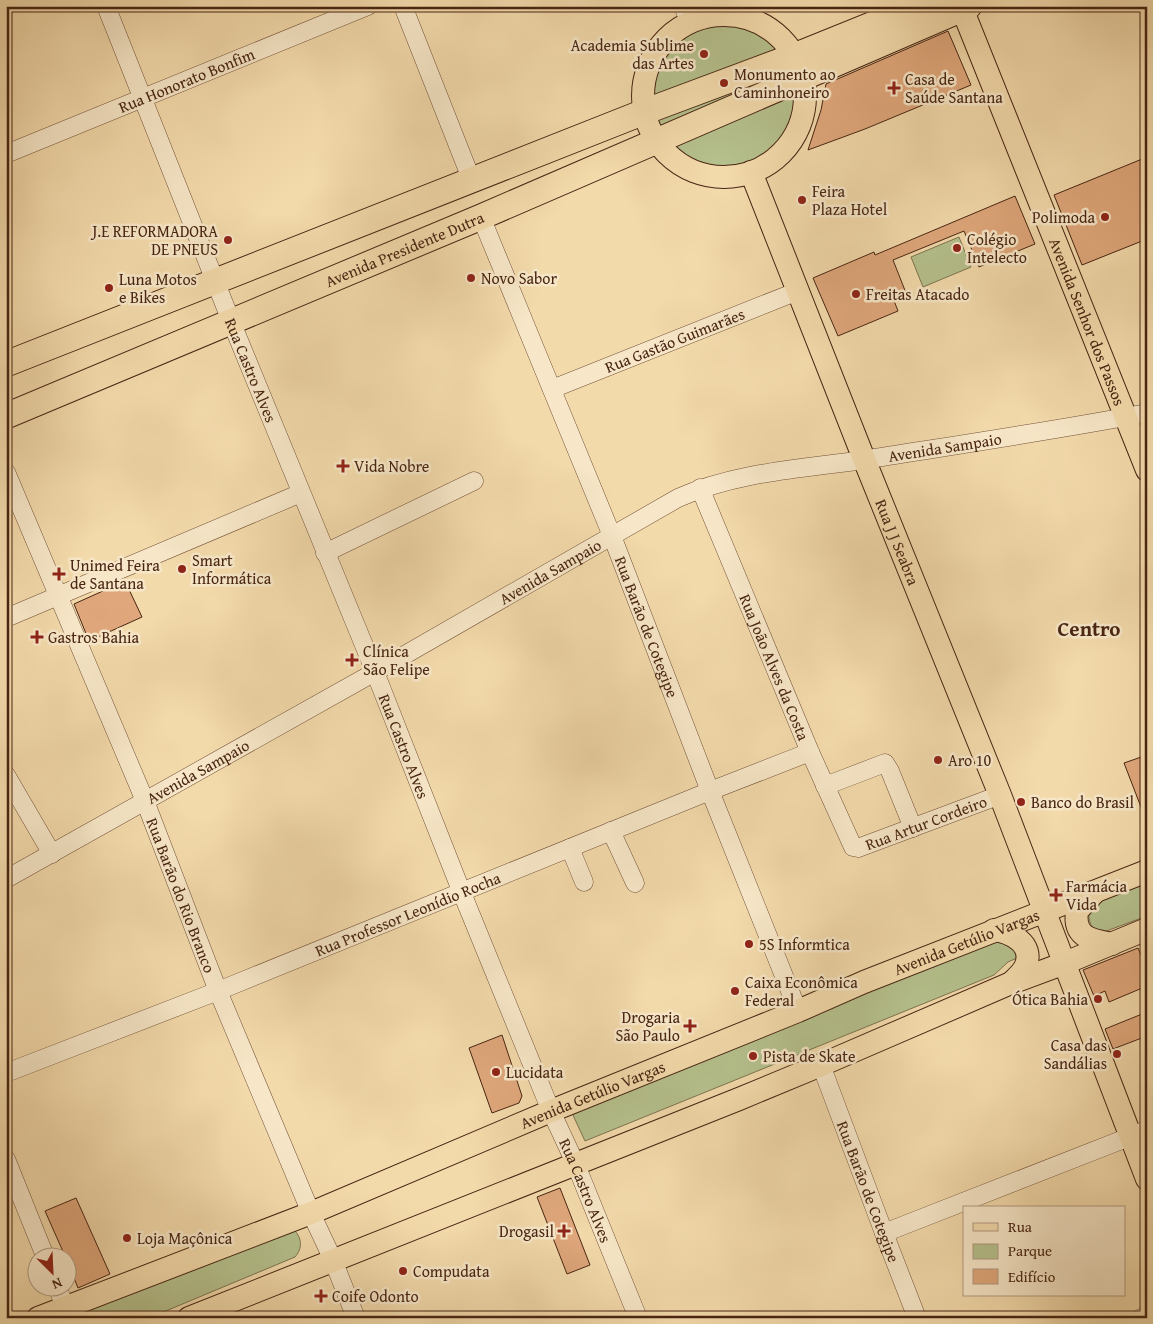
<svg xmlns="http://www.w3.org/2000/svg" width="1153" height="1324" viewBox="0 0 1153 1324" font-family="'Gentium Book Plus',serif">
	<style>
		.green { fill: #b5c18d; stroke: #7e7350 }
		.building { fill: #dfa77b; stroke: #482513 }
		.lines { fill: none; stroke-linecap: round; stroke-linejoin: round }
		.minor-casing { stroke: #735239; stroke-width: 19 }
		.major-casing { stroke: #482513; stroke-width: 24 }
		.highway-casing { stroke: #482513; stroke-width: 27 }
		.minor { stroke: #f7e7c8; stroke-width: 18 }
		.major { stroke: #f3daab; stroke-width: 22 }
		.highway { stroke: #f3daab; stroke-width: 25 }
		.poi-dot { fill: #8f2418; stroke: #f7e7c8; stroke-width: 2 }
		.labels { text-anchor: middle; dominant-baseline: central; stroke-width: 5; stroke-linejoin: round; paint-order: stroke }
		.poi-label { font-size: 16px; fill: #482513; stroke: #f7e7c8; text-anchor: start }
		.street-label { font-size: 16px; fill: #482513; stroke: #f7e7c8 }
		.district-label { font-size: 21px; font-weight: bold; fill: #482513; stroke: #f7e7c8 }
	</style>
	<rect width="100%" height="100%" fill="#f3daab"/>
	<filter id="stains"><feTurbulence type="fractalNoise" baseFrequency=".004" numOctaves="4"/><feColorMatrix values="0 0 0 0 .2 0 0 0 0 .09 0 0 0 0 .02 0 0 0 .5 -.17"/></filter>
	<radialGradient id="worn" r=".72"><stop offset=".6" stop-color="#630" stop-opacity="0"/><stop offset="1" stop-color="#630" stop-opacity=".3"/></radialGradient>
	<g class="green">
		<circle cx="724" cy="96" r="81"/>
		<path d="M959,237L971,267L923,287L911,257Z"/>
		<path d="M1147,883V916L1101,933L1092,927C1088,919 1087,911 1094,905C1101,899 1136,887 1147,883Z"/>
		<path d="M998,937L1011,938L1017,958L1008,962L994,975L585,1141L572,1113Z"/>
		<path d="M293,1229C302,1237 303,1248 295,1257L149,1318H85L82,1310Z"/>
	</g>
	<g class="building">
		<path d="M948,31L971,85L865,129L808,150L821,110L826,84Z"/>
		<path d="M1147,157V239L1082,265L1054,195Z"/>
		<path d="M1015,196L1035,244L979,267L964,231L893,260L906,293L893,298L898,311L838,336L813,278L874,252L875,255Z"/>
		<path d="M125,581L142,617L89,641L74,604Z"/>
		<path d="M1147,755V820H1146L1124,763Z"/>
		<path d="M1138,948L1144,962L1147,960V986L1109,1002L1105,991L1094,996L1083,970Z"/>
		<path d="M1147,1012V1036L1113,1049L1105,1029Z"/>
		<path d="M502,1035L522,1096L519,1103L492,1113L469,1048Z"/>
		<path d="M560,1188L590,1265L567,1274L537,1197Z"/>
		<path d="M76,1198L110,1274L78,1288L68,1263V1256H65L45,1211Z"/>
	</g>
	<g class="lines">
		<defs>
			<g id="minor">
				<path id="s1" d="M106,6L231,321L375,672L462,893L551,1111L576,1165L638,1318"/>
				<path d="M403,6L472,181"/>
				<path d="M683,6L690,23"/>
				<path id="s2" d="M6,154L368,6"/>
				<path id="s3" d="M481,217L612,536L710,791L798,1011"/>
				<path id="s4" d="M552,389L798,291"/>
				<path id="s5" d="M6,472L145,801L218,991L311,1213L333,1260L356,1318"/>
				<path id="s6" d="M700,488L810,752L853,847L858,848L1000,795"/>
				<path d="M325,553L474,481"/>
				<path d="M6,618L301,493"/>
				<path d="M6,775L52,854"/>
				<path d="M825,786L885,763L890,771L913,828"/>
				<path d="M611,831L635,883"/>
				<path d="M570,848L584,882"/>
				<path id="s7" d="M6,879L375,672L678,498C736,472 800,469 863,460C957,445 1052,431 1147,413"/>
				<path id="s8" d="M821,1065L884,1233L917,1318"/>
				<path id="s9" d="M6,1073L218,991L710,791L810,752"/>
				<path d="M6,1159L45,1256"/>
				<path d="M884,1233L1147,1130"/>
				<path d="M57,1286L69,1318"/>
				<path d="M1141,1318L1147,1316"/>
			</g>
			<g id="major">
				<path id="s10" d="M961,6L1147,470"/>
				<circle cx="724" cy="96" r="81"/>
				<path id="s11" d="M751,172L864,459L1000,795L1147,1179"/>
				<path d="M1093,894L1077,911C1073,938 1092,940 1112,944"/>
				<path d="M994,930C1011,932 1034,944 1026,965C1023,973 1016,978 1011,983"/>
				<path id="s12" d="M38,1318L311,1213L551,1111L798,1011L864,982L1147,871"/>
				<path d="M189,1318L739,1099L821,1065L1011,983L1065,963L1147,929"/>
			</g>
			<g id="highway">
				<path d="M6,364L644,112L794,56L918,6"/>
				<path id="s13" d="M6,416L481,217L969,6"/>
			</g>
		</defs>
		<use href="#minor" class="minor-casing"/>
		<use href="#major" class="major-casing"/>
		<use href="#highway" class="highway-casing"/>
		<use href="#minor" class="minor"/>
		<use href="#major" class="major"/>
		<use href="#highway" class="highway"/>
	</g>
	<g class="poi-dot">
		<circle cx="704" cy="54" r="5"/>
		<circle cx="724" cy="83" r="5"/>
		<path d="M891.5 80.5h5v5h5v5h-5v5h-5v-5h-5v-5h5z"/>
		<circle cx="802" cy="200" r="5"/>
		<circle cx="1105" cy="217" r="5"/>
		<circle cx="228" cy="240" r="5"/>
		<circle cx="957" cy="248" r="5"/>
		<circle cx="471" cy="278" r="5"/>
		<circle cx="109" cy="288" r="5"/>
		<circle cx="856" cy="294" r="5"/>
		<path d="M340.5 458.5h5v5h5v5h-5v5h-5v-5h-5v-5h5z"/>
		<circle cx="182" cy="569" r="5"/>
		<path d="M56.5 566.5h5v5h5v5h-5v5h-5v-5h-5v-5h5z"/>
		<path d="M34.5 629.5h5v5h5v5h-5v5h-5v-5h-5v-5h5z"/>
		<path d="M349.5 652.5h5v5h5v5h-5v5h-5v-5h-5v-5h5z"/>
		<circle cx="938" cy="760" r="5"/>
		<circle cx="1021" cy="802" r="5"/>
		<path d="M1053.5 887.5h5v5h5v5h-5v5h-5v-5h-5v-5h5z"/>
		<circle cx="749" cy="944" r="5"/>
		<circle cx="735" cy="991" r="5"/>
		<circle cx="1098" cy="999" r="5"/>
		<path d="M687.5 1018.5h5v5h5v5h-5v5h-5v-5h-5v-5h5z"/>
		<circle cx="1117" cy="1054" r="5"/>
		<circle cx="753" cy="1056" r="5"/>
		<circle cx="496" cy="1072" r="5"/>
		<path d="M561.5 1223.5h5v5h5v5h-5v5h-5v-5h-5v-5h5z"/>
		<circle cx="127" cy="1238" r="5"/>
		<circle cx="403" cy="1271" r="5"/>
		<path d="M318.5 1288.5h5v5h5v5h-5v5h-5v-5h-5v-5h5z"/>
	</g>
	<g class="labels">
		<g class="poi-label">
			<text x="694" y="45" text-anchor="end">Academia Sublime<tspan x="694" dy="18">das Artes</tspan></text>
			<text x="734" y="74">Monumento ao<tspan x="734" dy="18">Caminhoneiro</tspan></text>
			<text x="905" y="79">Casa de<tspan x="905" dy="18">Saúde Santana</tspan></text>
			<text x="812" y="191">Feira<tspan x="812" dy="18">Plaza Hotel</tspan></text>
			<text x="1095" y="217" text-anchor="end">Polimoda</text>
			<text x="218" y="231" text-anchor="end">J.E REFORMADORA<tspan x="218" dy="18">DE PNEUS</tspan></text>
			<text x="967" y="239">Colégio<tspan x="967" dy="18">Intelecto</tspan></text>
			<text x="481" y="278">Novo Sabor</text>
			<text x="119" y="279">Luna Motos<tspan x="119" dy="18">e Bikes</tspan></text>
			<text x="866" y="294">Freitas Atacado</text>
			<text x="354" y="466">Vida Nobre</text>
			<text x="192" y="560">Smart<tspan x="192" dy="18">Informática</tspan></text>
			<text x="70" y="565">Unimed Feira<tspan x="70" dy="18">de Santana</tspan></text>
			<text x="48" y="637">Gastros Bahia</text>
			<text x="363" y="651">Clínica<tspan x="363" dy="18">São Felipe</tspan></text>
			<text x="948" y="760">Aro 10</text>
			<text x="1031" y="802">Banco do Brasil</text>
			<text x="1066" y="886">Farmácia<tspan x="1066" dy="18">Vida</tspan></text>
			<text x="759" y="944">5S Informtica</text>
			<text x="745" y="982">Caixa Econômica<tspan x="745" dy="18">Federal</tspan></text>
			<text x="1088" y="999" text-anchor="end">Ótica Bahia</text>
			<text x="680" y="1017" text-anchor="end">Drogaria<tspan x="680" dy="18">São Paulo</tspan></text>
			<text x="1107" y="1045" text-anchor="end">Casa das<tspan x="1107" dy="18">Sandálias</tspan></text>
			<text x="763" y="1056">Pista de Skate</text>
			<text x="506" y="1072">Lucidata</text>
			<text x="554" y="1231" text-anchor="end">Drogasil</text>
			<text x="137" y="1238">Loja Maçônica</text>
			<text x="413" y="1271">Compudata</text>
			<text x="332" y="1296">Coife Odonto</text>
		</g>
		<g class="street-label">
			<text stroke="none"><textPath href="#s2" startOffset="195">Rua Honorato Bonfim</textPath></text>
			<text stroke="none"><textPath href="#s13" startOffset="432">Avenida Presidente Dutra</textPath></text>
			<text stroke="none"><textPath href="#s10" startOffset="340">Avenida Senhor dos Passos</textPath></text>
			<text stroke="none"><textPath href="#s4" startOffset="132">Rua Gastão Guimarães</textPath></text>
			<text stroke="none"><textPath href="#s1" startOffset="392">Rua Castro Alves</textPath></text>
			<text stroke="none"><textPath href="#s7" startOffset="1045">Avenida Sampaio</textPath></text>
			<text stroke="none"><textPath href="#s11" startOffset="398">Rua J J Seabra</textPath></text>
			<text stroke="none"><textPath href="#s7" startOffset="625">Avenida Sampaio</textPath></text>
			<text stroke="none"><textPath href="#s3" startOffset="442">Rua Barão de Cotegipe</textPath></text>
			<text stroke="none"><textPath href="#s6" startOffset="194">Rua João Alves da Costa</textPath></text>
			<text stroke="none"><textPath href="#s1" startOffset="798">Rua Castro Alves</textPath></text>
			<text stroke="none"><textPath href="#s7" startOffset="220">Avenida Sampaio</textPath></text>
			<text stroke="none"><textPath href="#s6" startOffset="468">Rua Artur Cordeiro</textPath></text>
			<text stroke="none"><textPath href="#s5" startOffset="458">Rua Barão do Rio Branco</textPath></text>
			<text stroke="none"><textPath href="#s9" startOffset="432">Rua Professor Leonídio Rocha</textPath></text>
			<text stroke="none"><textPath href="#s12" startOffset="1002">Avenida Getúlio Vargas</textPath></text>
			<text stroke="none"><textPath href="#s12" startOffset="598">Avenida Getúlio Vargas</textPath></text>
			<text stroke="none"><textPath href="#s1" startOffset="1278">Rua Castro Alves</textPath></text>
			<text stroke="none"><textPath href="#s8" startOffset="135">Rua Barão de Cotegipe</textPath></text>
		</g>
		<g class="district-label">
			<text x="1089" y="628">Centro</text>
		</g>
	</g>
	<rect width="1153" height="1324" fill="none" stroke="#f3daab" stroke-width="25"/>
	<rect x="8" y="8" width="1138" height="1309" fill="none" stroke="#482513" stroke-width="2.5"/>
	<rect x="12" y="12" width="1128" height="1299" fill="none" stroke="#482513"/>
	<rect x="963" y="1206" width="162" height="90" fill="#f7e7c8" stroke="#b19980"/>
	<rect x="973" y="1223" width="25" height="8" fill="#f3daab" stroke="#b19980"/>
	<text x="1008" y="1232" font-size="15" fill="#482513">Rua</text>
	<rect x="973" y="1244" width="25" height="15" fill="#b5c18d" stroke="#b19980"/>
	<text x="1008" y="1256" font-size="15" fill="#482513">Parque</text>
	<rect x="973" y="1269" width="25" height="15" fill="#dfa77b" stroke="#b19980"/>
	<text x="1008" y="1282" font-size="15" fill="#482513">Edifício</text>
	<g transform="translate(52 1272) rotate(156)"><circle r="24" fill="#f7e7c8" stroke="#b19980"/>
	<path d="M0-4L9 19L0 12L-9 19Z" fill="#8f2418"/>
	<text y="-8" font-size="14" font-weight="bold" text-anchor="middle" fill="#482513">N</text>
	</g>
	<rect width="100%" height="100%" filter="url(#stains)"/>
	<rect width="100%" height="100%" fill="url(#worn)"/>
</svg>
